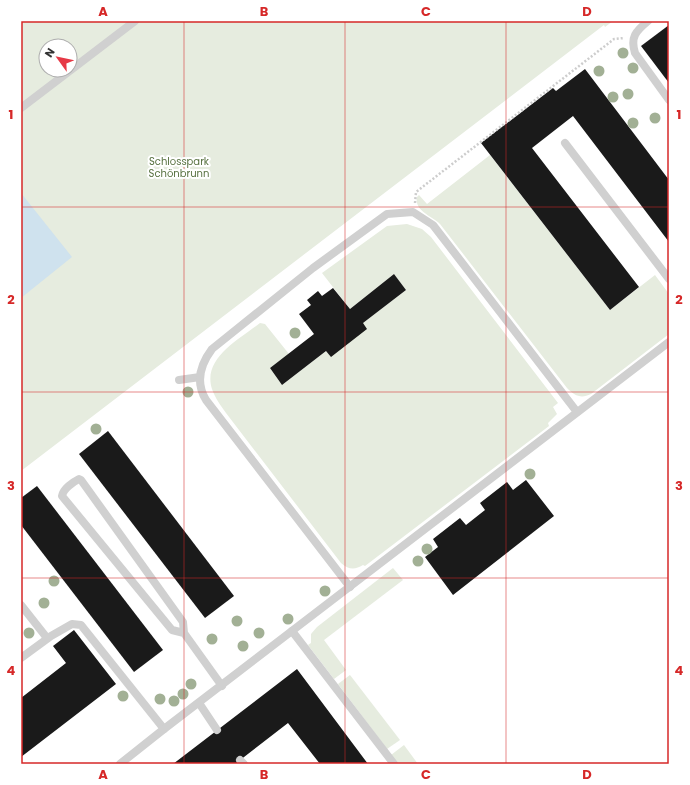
<svg xmlns="http://www.w3.org/2000/svg" width="690" height="785" viewBox="0 0 690 785" font-family="Poppins,sans-serif">
	<style>
		.green { fill: #e6ecdf; fill-rule: evenodd }
		.water { fill: #cfe2ee }
		.building { fill: #1a1a1a }
		.lines { fill: none; stroke-linecap: round; stroke-linejoin: round }
		.path { stroke: #cdcdcd; stroke-width: 2.5; stroke-dasharray: 2 2; stroke-linecap: butt }
		.service { stroke: #d0d0d0; stroke-width: 8 }
		.tree { fill: #a2b095 }
		.grid { fill: none; stroke: #d62828; stroke-width: 1; stroke-opacity: 0.55 }
		.labels { text-anchor: middle; dominant-baseline: central; stroke-width: 4; stroke-linejoin: round; paint-order: stroke }
		.park-label { font-size: 10px; fill: #56703f; stroke: #fff }
		.neatline { fill: none; stroke: #d62828; stroke-width: 1.5 }
		.grid-label { font-size: 13px; text-anchor: middle; font-weight: bold; fill: #d62828 }
	</style>
	<rect width="100%" height="100%" fill="#fff"/>
	<g class="green">
		<path d="M21,21H613L605,27L604,25L21,471ZM46,46H70V70H46Z"/>
		<path d="M490,155L610,310L655,275L669,294V334L591,394C581,399 575,396 567,388L440,224C432,216 414,211 417,197L419,195L427,204Z"/>
		<path d="M407,224L422,229L431,237L558,403L553,407L557,414L548,423L549,426L365,566L363,565C355,570 349,570 341,563L226,413C221,406 215,398 212,389C202,358 240,339 260,323L265,324L289,354L270,368L282,385L326,351L331,356L363,323L406,290L394,274L350,309L322,273L387,226Z"/>
		<path d="M393,568L403,580L324,640L346,670L334,679L308,645L311,643V634L317,627Z"/>
		<path d="M350,675L400,740L387,749L338,684Z"/>
		<path d="M404,745L418,764H398L391,755Z"/>
	</g>
	<path class="water" d="M21,193L72,257L21,298Z"/>
	<g class="building">
		<path d="M669,25V83L641,46Z"/>
		<path d="M585,69L669,180V242L573,116L532,148L639,287L610,310L481,143L553,88L556,91Z"/>
		<path d="M394,274L406,290L363,323L367,329L331,357L326,351L282,385L270,368L314,334L299,314L311,305L307,300L318,291L322,296L333,288L350,309Z"/>
		<path d="M108,431L234,596L205,618L79,454Z"/>
		<path d="M526,480L554,516L453,595L425,557L438,547L433,539L460,518L466,525L485,510L480,503L507,482L513,490Z"/>
		<path d="M37,486L163,650L134,672L21,525V498Z"/>
		<path d="M74,630L116,684L21,757V698L66,663L53,646Z"/>
		<path d="M297,669L368,764H320L288,723L235,764H173Z"/>
	</g>
	<g class="lines">
		<path class="path" d="M415,203L416,192L614,39L624,38"/>
		<g class="service">
			<path d="M648,21C636,31 630,37 635,53L669,100"/>
			<path d="M21,108L135,21"/>
			<path d="M565,143L669,279"/>
			<path d="M179,380L200,377"/>
			<path d="M350,587L206,400C195,382 200,365 212,349L313,268L387,214L413,212L433,225L577,412"/>
			<path d="M21,605L47,638"/>
			<path d="M292,631L394,764"/>
			<path d="M184,633L172,630L62,496C63,489 73,482 79,479L81,480L183,622L184,633L222,686"/>
			<path d="M21,658L51,636L72,624L81,625L164,729"/>
			<path d="M199,703L217,730"/>
			<path d="M240,760L244,764"/>
			<path d="M120,764L164,729L669,342"/>
		</g>
	</g>
	<g class="tree">
		<circle cx="623" cy="53" r="5.5"/>
		<circle cx="633" cy="68" r="5.5"/>
		<circle cx="599" cy="71" r="5.5"/>
		<circle cx="628" cy="94" r="5.5"/>
		<circle cx="613" cy="97" r="5.5"/>
		<circle cx="655" cy="118" r="5.5"/>
		<circle cx="633" cy="123" r="5.5"/>
		<circle cx="295" cy="333" r="5.5"/>
		<circle cx="188" cy="392" r="5.5"/>
		<circle cx="96" cy="429" r="5.5"/>
		<circle cx="530" cy="474" r="5.5"/>
		<circle cx="427" cy="549" r="5.5"/>
		<circle cx="418" cy="561" r="5.5"/>
		<circle cx="54" cy="581" r="5.5"/>
		<circle cx="325" cy="591" r="5.5"/>
		<circle cx="44" cy="603" r="5.5"/>
		<circle cx="288" cy="619" r="5.5"/>
		<circle cx="237" cy="621" r="5.5"/>
		<circle cx="29" cy="633" r="5.5"/>
		<circle cx="259" cy="633" r="5.5"/>
		<circle cx="212" cy="639" r="5.5"/>
		<circle cx="243" cy="646" r="5.5"/>
		<circle cx="191" cy="684" r="5.5"/>
		<circle cx="183" cy="694" r="5.5"/>
		<circle cx="123" cy="696" r="5.5"/>
		<circle cx="160" cy="699" r="5.5"/>
		<circle cx="174" cy="701" r="5.5"/>
	</g>
	<path class="grid" d="M184,21V764M345,21V764M506,21V764M21,207H669M21,392H669M21,578H669"/>
	<g class="labels">
		<g class="park-label">
			<text x="179" y="161">Schlosspark<tspan x="179" dy="12">Schönbrunn</tspan></text>
		</g>
	</g>
	<rect width="690" height="785" fill="none" stroke="#ffffff" stroke-width="44"/>
	<g transform="translate(58 58) rotate(303)"><circle r="19" fill="#ffffff" stroke="#adadad"/>
	<path d="M0-3L7 15L0 10L-7 15Z" fill="#e63946"/>
	<text y="-6" font-size="11" font-weight="bold" text-anchor="middle" fill="#333333">N</text>
	</g>
	<rect x="22" y="22" width="646" height="741" class="neatline"/>
	<g class="grid-label">
		<text x="103" y="16">A</text>
		<text x="264" y="16">B</text>
		<text x="426" y="16">C</text>
		<text x="587" y="16">D</text>
		<text x="11" y="119">1</text>
		<text x="679" y="119">1</text>
		<text x="11" y="304">2</text>
		<text x="679" y="304">2</text>
		<text x="11" y="490">3</text>
		<text x="679" y="490">3</text>
		<text x="11" y="675">4</text>
		<text x="679" y="675">4</text>
		<text x="103" y="779">A</text>
		<text x="264" y="779">B</text>
		<text x="426" y="779">C</text>
		<text x="587" y="779">D</text>
	</g>
</svg>
